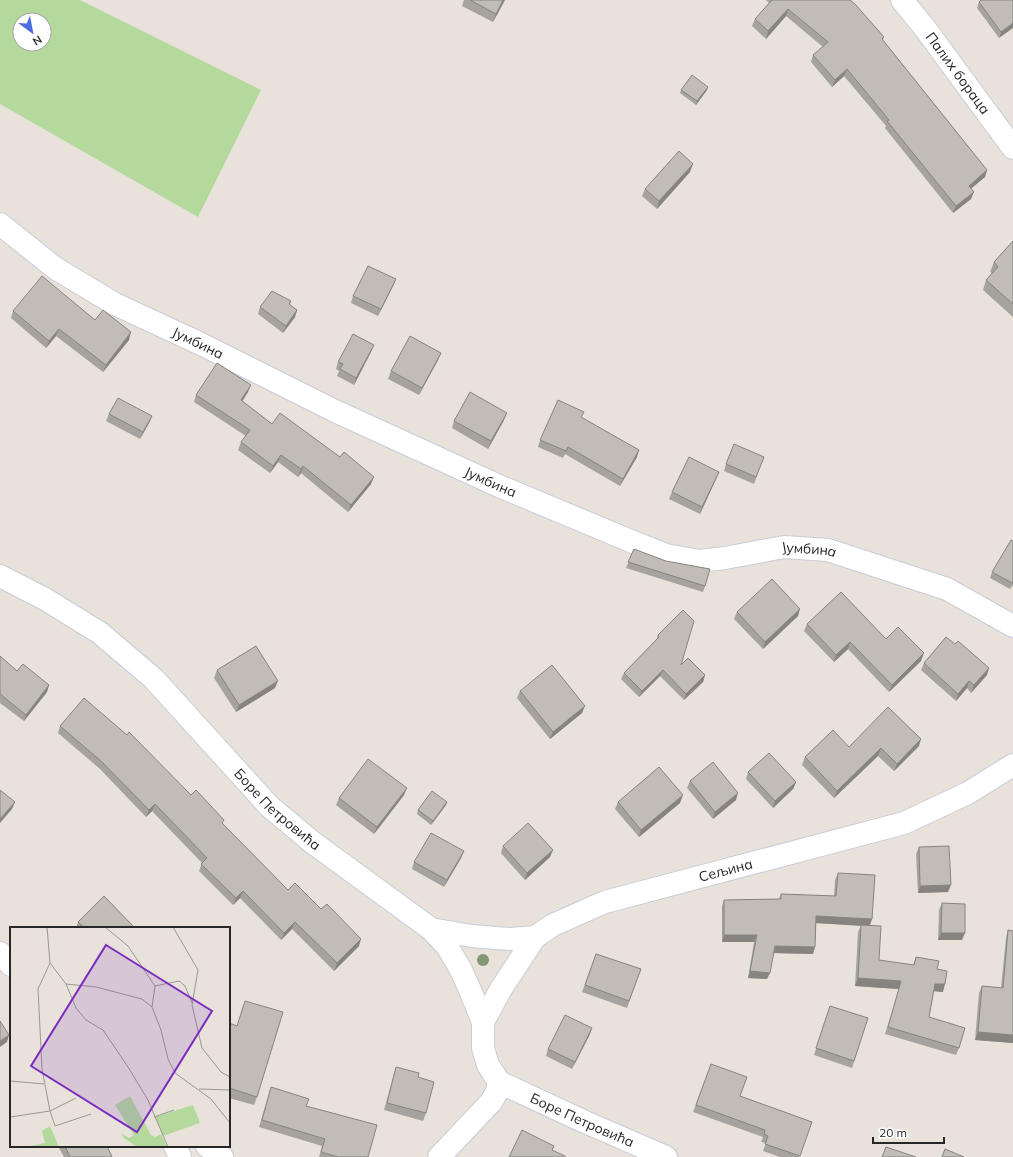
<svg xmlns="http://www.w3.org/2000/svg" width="1013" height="1157" viewBox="0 0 1013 1157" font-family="Mulish,sans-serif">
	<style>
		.green { fill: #b3d99d; fill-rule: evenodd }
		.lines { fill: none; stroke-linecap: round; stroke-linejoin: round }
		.minor-casing { stroke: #c9ccd8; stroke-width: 24 }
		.minor { stroke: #fff; stroke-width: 22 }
		.tree { fill: #829775 }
		.wall { fill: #a6a29d }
		.shaded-wall { fill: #87847f }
		.building { fill: #c1bcb6; stroke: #87847f }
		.labels { text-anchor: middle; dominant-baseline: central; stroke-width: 3; stroke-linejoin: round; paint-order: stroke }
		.street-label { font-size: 14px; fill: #272727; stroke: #fff }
		.inset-road { fill: none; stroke: #9b9793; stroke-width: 1 }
		.view { fill: #7b2cbf; fill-opacity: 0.15; stroke: #7b2cbf; stroke-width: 2 }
		.inset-edge { fill: none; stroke: #272727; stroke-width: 2 }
	</style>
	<rect width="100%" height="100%" fill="#e8e2db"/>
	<path class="green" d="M0,0H80L261,90L198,217L0,104ZM20,20H44V44H20Z"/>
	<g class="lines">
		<defs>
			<g id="minor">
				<path id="s1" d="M902,0L924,27L1013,148"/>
				<path id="s2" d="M0,224L55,268L115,304L201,344L335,411L499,486L633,542L666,555L699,561L725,558L784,547L828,550L947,589L1013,626"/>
				<path id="s3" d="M0,576L45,599L100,633L154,679L269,806L312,842L431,929L447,946L461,970L470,990L483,1022V1048L488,1065L499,1082L585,1122L666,1157"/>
				<path id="s4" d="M431,929L472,936L495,938L511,939L535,937L553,925L605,902L904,823L968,793L1013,765"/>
				<path d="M0,953L11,965"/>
				<path d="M483,1022L501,989L535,937"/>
				<path d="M175,1146L180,1157"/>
				<path d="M207,1146L222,1157"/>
				<path d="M439,1157L491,1102L497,1092L499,1082"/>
			</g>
		</defs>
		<use href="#minor" class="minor-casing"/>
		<use href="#minor" class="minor"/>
	</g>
	<circle class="tree" cx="483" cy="960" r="6"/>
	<g class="wall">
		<path d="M464,0H505L493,22L462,6Z"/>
		<path d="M766,0H850L884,37L883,40L987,170L985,177L971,188V199L953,213L885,128L886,126L844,76L832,87L811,62L813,55L823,47L786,16L766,39L752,26L755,19L769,3Z"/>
		<path d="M1013,0L999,38L977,8L979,2Z"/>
		<path d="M681,90H707L696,105L680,93Z"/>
		<path d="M690,172L657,209L642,196L645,189Z"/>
		<path d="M1013,241V317L983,290L986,280L992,273L990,272L994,262Z"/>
		<path d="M396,279L393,286L378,316L351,303L353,296Z"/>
		<path d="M291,301L290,305L297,310L295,317L283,333L258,314L260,307Z"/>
		<path d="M13,311L129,340L103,372L56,336L46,348L11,318Z"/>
		<path d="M371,352L354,385L337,376L339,371L336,369L338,362Z"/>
		<path d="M441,353L438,360L419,395L388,379L391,371Z"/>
		<path d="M248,392L242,401L272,424L371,484L348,512L301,473L298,477L278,462L270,473L238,450L241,442L246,436L194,402L196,395Z"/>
		<path d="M109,414L152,416L149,423L140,439L106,421Z"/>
		<path d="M582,418L637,457L620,486L565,454L563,458L538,447L540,440Z"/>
		<path d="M504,420L488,449L452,428L454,421Z"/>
		<path d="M764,457L754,484L724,471L726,464Z"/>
		<path d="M719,472L716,479L700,514L669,499L672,492Z"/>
		<path d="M1013,541V587L1012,586L1010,589L990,578L992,572Z"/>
		<path d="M634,549L705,586L703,592L626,568Z"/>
		<path d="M737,612L798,616L763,649L734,619Z"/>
		<path d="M807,624L886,639L921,661L889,692L848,649L834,662L804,631Z"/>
		<path d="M658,635L681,665L705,675L703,682L684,700L660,676L639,697L621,679L624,673L656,640Z"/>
		<path d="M0,656L17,671L49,685L47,692L24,721L0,703Z"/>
		<path d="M924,663L987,675L971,693L967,688L956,701L921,670Z"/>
		<path d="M217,670L275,688L236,712L214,678Z"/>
		<path d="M520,691L582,713L550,739L517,698Z"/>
		<path d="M60,726L191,795L223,824L288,890L359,946L334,971L292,929L281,940L240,898L233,905L199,871L202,863L152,811L146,817L100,769L58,733Z"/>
		<path d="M919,746L894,771L878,756L834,798L802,765L805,757L849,747Z"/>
		<path d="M748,772L796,782L793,789L773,808L746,779Z"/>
		<path d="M690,781L736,800L713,819L687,788Z"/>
		<path d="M404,795L374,834L336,805L339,798Z"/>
		<path d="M447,802L446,805L431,825L417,814L418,810Z"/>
		<path d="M618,802L680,803L639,837L615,809Z"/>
		<path d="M503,846L550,857L525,880L501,853Z"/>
		<path d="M919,847L948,892L918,893L916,854Z"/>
		<path d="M464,851L461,858L444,887L412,869L414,862Z"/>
		<path d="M838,873L872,919L870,926L879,960L913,965L916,957L937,969L943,992L934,991L929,1017L959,1048L956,1055L885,1034L899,989L855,986L858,932L861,926L816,923L815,947L813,954L773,953L767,979L748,978L754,942H722V906L724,900L779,899L781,894L834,896L835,880Z"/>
		<path d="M942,903L962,940H938L939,910Z"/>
		<path d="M78,922L134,928H76Z"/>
		<path d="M1008,930L1013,931V1043L975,1040L979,993L982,986L1001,988L1006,938Z"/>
		<path d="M596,954L641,969L627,1008L582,992Z"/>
		<path d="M245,1001L257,1097L254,1105L229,1098V1023L237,1026Z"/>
		<path d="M830,1006L868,1018L852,1068L814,1055Z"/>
		<path d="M592,1028L589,1036L572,1069L546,1056L548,1049Z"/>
		<path d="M711,1064L740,1096L812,1122L799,1157H780L763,1151L766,1143L761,1142L763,1137L693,1112Z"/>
		<path d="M396,1067L418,1077L426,1113L423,1121L384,1110L394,1074Z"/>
		<path d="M271,1087L368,1157H319L322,1146L259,1127Z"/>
		<path d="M58,1146H107L112,1157H64Z"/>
	</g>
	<g class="shaded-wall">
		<path d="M503,0H505L493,22L496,14Z"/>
		<path d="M788,9L786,16L766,39L768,31Z"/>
		<path d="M1013,23V28L999,38L1001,32Z"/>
		<path d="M847,69L844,76L832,87L835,80Z"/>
		<path d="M708,87L707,90L696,105L697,101Z"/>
		<path d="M693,164L690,172L657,209L659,201Z"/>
		<path d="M987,170L985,177L966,193L969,186Z"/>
		<path d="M974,192L971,199L953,213L956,206Z"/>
		<path d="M396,279L393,286L378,316L381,309Z"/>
		<path d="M297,310L295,317L283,333L286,326Z"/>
		<path d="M59,329L56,336L46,348L49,341Z"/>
		<path d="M131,332L129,340L103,372L106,365Z"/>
		<path d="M374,345L371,352L354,385L356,378Z"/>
		<path d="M441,353L438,360L419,395L422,388Z"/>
		<path d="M251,385L248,392L238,408L241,400Z"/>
		<path d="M507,413L504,420L488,449L491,441Z"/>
		<path d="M152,416L149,423L140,439L143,432Z"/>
		<path d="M639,450L637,457L620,486L623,479Z"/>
		<path d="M281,455L278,462L270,473L273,466Z"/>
		<path d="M303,466L301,473L298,477L301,469Z"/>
		<path d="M719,472L716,479L700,514L702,507Z"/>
		<path d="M374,477L371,484L348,512L351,505Z"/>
		<path d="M800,609L798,616L763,649L765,642Z"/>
		<path d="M850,642L848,649L834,662L836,655Z"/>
		<path d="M924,653L921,661L889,692L892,685Z"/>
		<path d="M989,668L987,675L971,693L974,685Z"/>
		<path d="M663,670L660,676L639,697L642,691Z"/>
		<path d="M705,675L703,682L684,700L686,694Z"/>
		<path d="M278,681L275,688L236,712L239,705Z"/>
		<path d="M969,681L967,688L956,701L958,694Z"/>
		<path d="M49,685L47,692L24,721L26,715Z"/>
		<path d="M585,706L582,713L550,739L553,732Z"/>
		<path d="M921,739L919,746L894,771L897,764Z"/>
		<path d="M881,748L878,756L834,798L837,791Z"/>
		<path d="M796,782L793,789L773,808L775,801Z"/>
		<path d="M407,788L404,795L374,834L377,827Z"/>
		<path d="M738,793L736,800L713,819L715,812Z"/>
		<path d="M683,795L680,803L639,837L641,830Z"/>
		<path d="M15,802L12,809L0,823V819Z"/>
		<path d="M447,802L446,805L431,825L433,821Z"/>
		<path d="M155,804L152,811L146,817L149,810Z"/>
		<path d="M553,850L550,857L525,880L527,873Z"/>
		<path d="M464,851L461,858L444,887L447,880Z"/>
		<path d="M951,885L948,892L918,893L920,886Z"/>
		<path d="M243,891L240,898L233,905L236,898Z"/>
		<path d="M816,916L872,919L869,926L814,923Z"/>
		<path d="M295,922L292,929L281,940L284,933Z"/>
		<path d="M941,933H965L962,940H938Z"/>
		<path d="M724,935H757L754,942H722Z"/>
		<path d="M361,939L359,946L334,971L337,963Z"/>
		<path d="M775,946L815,947L813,954L772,953Z"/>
		<path d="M750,971L770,973L767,979L748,978Z"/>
		<path d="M858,978L901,981L899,989L855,986Z"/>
		<path d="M935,984H945L943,992L932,991Z"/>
		<path d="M592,1028L589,1036L572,1069L575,1062Z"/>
		<path d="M978,1032L1013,1035V1043L975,1040Z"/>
		<path d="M9,1035L7,1042L0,1047V1041Z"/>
	</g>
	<g class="building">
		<path d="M470,0H503L496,14Z"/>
		<path d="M772,0H850L855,4L884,37L882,39L987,170L969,186L974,192L956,206L887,121L889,120L847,69L835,80L813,55L828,42L788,9L768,31L755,19Z"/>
		<path d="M981,0H1013V23L1001,32L979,2Z"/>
		<path d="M692,75L708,87L697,101L681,90Z"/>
		<path d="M679,151L693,164L659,201L645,189Z"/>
		<path d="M1013,241V304L986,280L998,267L994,262Z"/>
		<path d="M368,266L396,279L381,309L353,296Z"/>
		<path d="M42,276L95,320L103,310L131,332L106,365L59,329L49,341L13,311Z"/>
		<path d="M272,291L291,301L289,304L297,310L286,326L260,307Z"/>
		<path d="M353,334L374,345L356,378L340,369L343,364L338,362Z"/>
		<path d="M410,336L441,353L422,388L391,371Z"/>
		<path d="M217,363L251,385L241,400L272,424L280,413L340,457L344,452L374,477L351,505L303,466L301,469L281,455L273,466L241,442L250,430L196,395Z"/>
		<path d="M470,392L507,413L491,441L454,421Z"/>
		<path d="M118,398L152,416L143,432L109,414Z"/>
		<path d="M558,400L584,412L581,417L639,450L623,479L568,447L566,451L540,440Z"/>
		<path d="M734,444L764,457L756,477L726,464Z"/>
		<path d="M689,457L719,472L702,507L672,492Z"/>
		<path d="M1011,540L1013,541V582L1012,583L992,572Z"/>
		<path d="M634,549L666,561L710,569L705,586L628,562Z"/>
		<path d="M772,579L800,609L765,642L737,612Z"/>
		<path d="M841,592L886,639L898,627L924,653L892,685L850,642L836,655L807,624Z"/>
		<path d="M683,610L694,621L681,665L688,658L705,675L686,694L663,670L642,691L624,673L659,637L658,635Z"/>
		<path d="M946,637L955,644L958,641L989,668L974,685L969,681L958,694L924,663Z"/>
		<path d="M256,646L278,681L239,705L217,670Z"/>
		<path d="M0,656L17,671L23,664L49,685L26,715L0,694Z"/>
		<path d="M552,665L585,706L553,732L520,691Z"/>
		<path d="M84,698L127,735L129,732L191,795L196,790L224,820L222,823L288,890L295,883L321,909L327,904L361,939L337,963L295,922L284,933L243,891L236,898L201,864L207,858L155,804L149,810L102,762L60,726Z"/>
		<path d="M888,707L921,739L897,764L881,748L837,791L805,757L833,730L849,747Z"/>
		<path d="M769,753L796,782L775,801L748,772Z"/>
		<path d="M368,759L407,788L377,827L339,798Z"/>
		<path d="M713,762L738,793L715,812L690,781Z"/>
		<path d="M659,767L683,795L641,830L618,802Z"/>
		<path d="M0,790L15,802L0,819Z"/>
		<path d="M432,791L447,802L433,821L418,810Z"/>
		<path d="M528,823L553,850L527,873L503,846Z"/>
		<path d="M431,833L464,851L447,880L414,862Z"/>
		<path d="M949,846L951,885L920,886L919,847Z"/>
		<path d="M838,873L875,875L872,919L816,916L815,947L775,946L770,973L750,971L757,935H724V900L781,899V894L836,896Z"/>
		<path d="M104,896L134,927L133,928H85L78,922Z"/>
		<path d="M942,903L965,904V933H941Z"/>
		<path d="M861,925L881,926L879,960L914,965L916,957L939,961L937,969L947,971L945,984H935L929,1017L965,1028L959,1048L888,1027L901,981L858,978Z"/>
		<path d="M1008,930L1013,931V1035L978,1032L982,986L1003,988Z"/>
		<path d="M596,954L641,969L629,1001L585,985Z"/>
		<path d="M245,1001L283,1012L257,1097L229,1088V1023L237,1026Z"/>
		<path d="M830,1006L868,1018L854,1061L816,1048Z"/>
		<path d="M565,1015L592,1028L575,1062L548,1049Z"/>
		<path d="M0,1021L9,1035L0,1041Z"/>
		<path d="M711,1064L747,1077L740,1096L812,1122L800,1156L765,1144L768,1136L764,1134L765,1130L696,1105Z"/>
		<path d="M396,1067L419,1073L418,1077L434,1082L426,1113L387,1103Z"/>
		<path d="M271,1087L309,1099L306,1106L377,1125L368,1157H338L321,1152L325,1139L262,1120Z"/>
		<path d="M522,1130L554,1146L552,1150L565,1156V1157H509Z"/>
		<path d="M65,1146H107L112,1157H70Z"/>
		<path d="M886,1147L916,1157H882Z"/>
		<path d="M945,1149L964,1157H942Z"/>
	</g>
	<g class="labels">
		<g class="street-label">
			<text stroke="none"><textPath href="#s1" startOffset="92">Палих бораца</textPath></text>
			<text stroke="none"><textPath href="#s2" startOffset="232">Јумбина</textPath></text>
			<text stroke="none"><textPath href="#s2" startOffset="556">Јумбина</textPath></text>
			<text stroke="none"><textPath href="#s2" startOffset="891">Јумбина</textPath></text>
			<text stroke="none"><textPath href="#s3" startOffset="366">Боре Петровића</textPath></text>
			<text stroke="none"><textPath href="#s4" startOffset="308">Сељина</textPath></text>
			<text stroke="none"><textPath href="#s3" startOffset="824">Боре Петровића</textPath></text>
		</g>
	</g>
	<g transform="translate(10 927)">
		<rect width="220" height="220" fill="#e8e2db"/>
		<path d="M120,169L141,208L145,210L151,207L157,220H127L114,211L111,206L119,211L124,208L105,178ZM183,178L190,196L153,209L145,190ZM40,199L49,220H15L35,216L32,204Z" fill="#b3d99d"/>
		<path class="inset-road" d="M37,0L40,36L56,57L66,81L76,93L93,103L118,140L138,173L158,220M95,0L118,19L145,59L142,80L151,103L158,132L165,146L201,172L220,196M163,0L188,43L182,78L192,121L211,145L220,150M40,36L28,62L32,142L40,184L45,199L81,187M56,57L86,60L132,72L142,80M145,59L169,54L175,59L182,76M220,69V86M0,154L34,157M189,162L220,163M0,190L40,184L66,171M144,190L164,183"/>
		<path class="view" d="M96,18L202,84L127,205L21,139Z"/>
		<rect width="220" height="220" class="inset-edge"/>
	</g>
	<g transform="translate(32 32) rotate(148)"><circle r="19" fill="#ffffff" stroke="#a9a9a9"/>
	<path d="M0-3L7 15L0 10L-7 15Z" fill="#4d6ce3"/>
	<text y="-6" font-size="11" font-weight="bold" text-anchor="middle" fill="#272727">N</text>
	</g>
	<path d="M873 1137v6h71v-6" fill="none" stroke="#272727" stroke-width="2"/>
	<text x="879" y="1137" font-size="12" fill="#272727" stroke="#ffffff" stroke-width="3" paint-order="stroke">20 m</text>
</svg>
